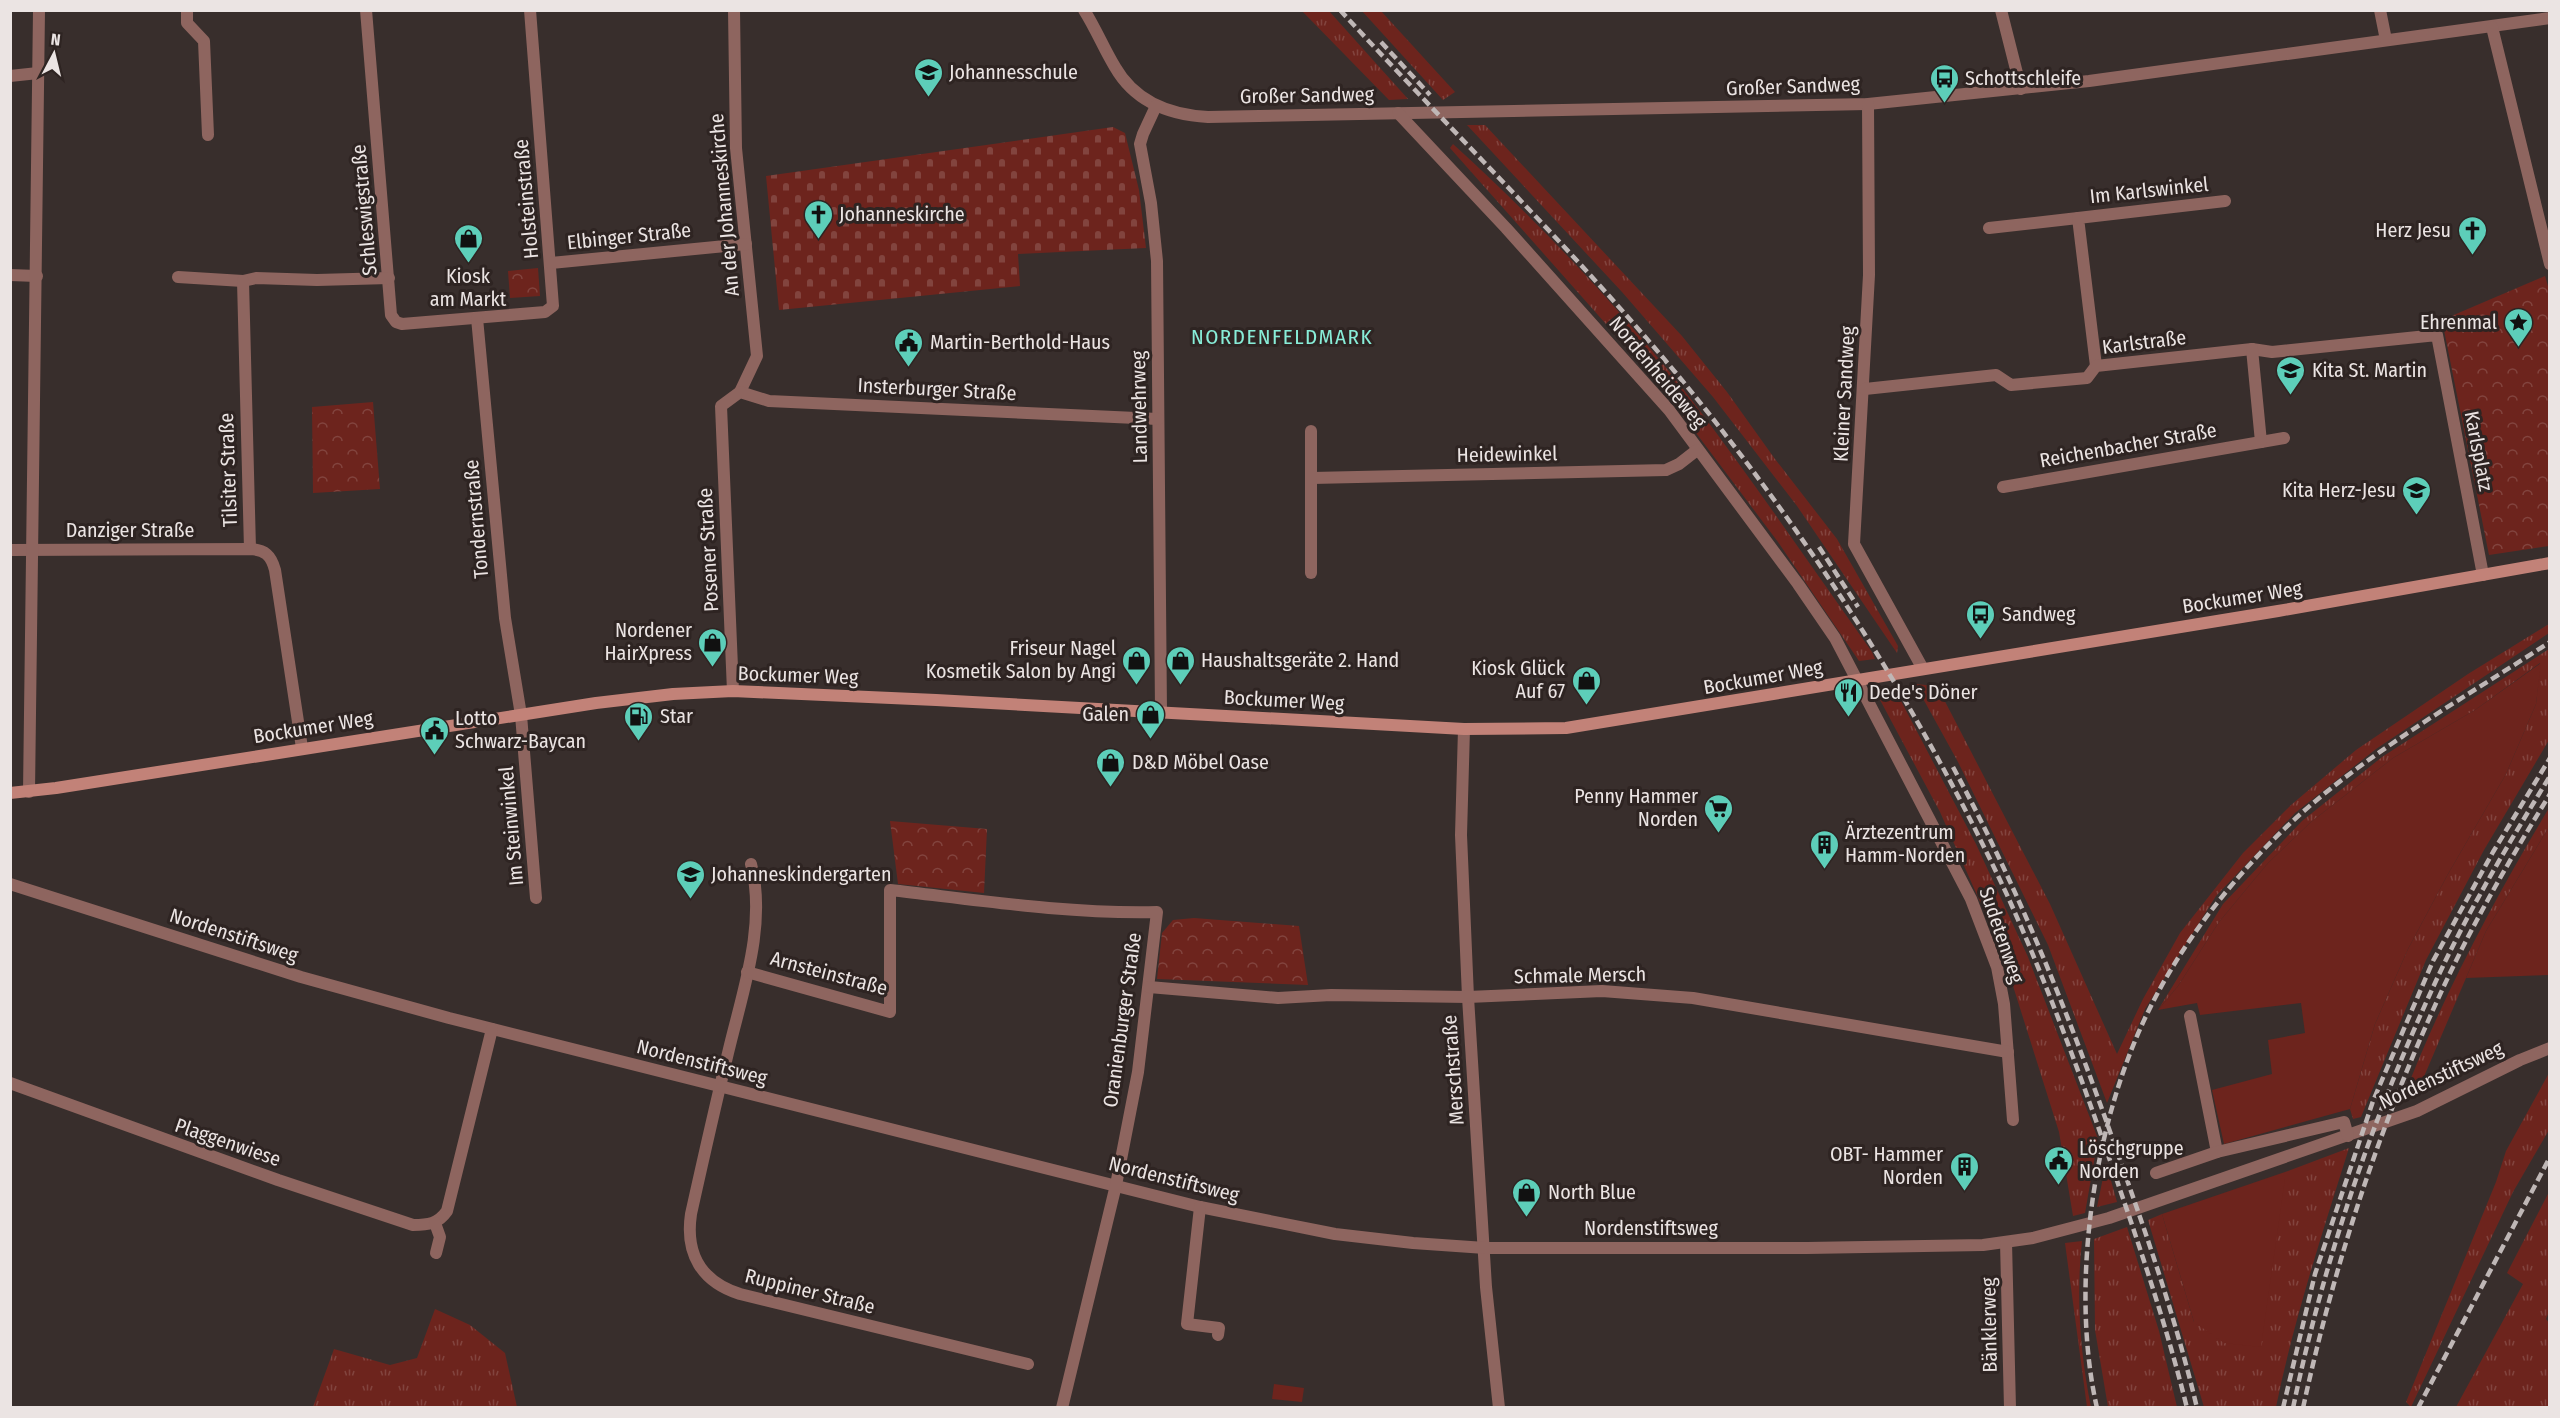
<svg xmlns="http://www.w3.org/2000/svg" width="2560" height="1418" viewBox="0 0 2560 1418" font-family="'Fira Sans Condensed',sans-serif">
	<style>
		.grass { fill: url(#grass-tufts) }
		.cemetery { fill: url(#cemetery-stones) }
		.park { fill: url(#park-crowns) }
		.garden { fill: #6d241d }
		.lines { fill: none; stroke-linecap: round; stroke-linejoin: round }
		.minor { stroke: #8e655f; stroke-width: 12 }
		.secondary { stroke: #c28278; stroke-width: 12 }
		.rail { stroke: #bfb7b6; stroke-width: 4.5; stroke-dasharray: 9 4.5; stroke-linecap: butt }
		.labels { text-anchor: middle; dominant-baseline: central; stroke-width: 6; stroke-linejoin: round; paint-order: stroke }
		.poi-label { font-size: 20px; fill: #ebe4e3; stroke: #2e2422; text-anchor: start }
		.street-label { font-size: 20px; fill: #ebe4e3; stroke: #2e2422 }
		.neighbourhood-label { font-size: 21px; letter-spacing: 1.5px; fill: #88edd8; stroke: #2e2422 }
	</style>
	<defs>
		<pattern id="grass-tufts" width="24" height="20" patternUnits="userSpaceOnUse" patternTransform="scale(1.5)"><rect width="24" height="20" fill="#6d241d"/><path d="M3 7l-1-3M5 7V3M7 7l1-3M15 17l-1-3M17 17v-4M19 17l1-3" fill="none" stroke="#82443e"/></pattern>
		<pattern id="cemetery-stones" width="16" height="16" patternUnits="userSpaceOnUse" patternTransform="scale(1.5)"><rect width="16" height="16" fill="#6d241d"/><path d="M2 7V4a2 2 0 0 1 4 0v3zM10 15v-3a2 2 0 0 1 4 0v3z" fill="#82443e"/></pattern>
		<pattern id="park-crowns" width="20" height="18" patternUnits="userSpaceOnUse" patternTransform="scale(1.5)"><rect width="20" height="18" fill="#6d241d"/><path d="M2 6a3 3 0 1 1 6 0M12 15a3 3 0 1 1 6 0" fill="none" stroke="#82443e"/></pattern>
	</defs>
	<rect width="100%" height="100%" fill="#382e2c"/>
	<g class="grass">
		<path d="M1302,11H1329L1408,99L1389,100Z"/>
		<path d="M1362,11H1381L1455,92L1443,100Z"/>
		<path d="M1467,125H1485L1682,336L1727,392L1775,459L1837,539L1898,646L1897,653L1797,506L1713,397L1622,292Z"/>
		<path d="M1453,144C1540,223 1629,317 1700,411C1759,490 1815,571 1872,652L1875,659L1859,661L1778,542L1660,385L1450,148Z"/>
		<path d="M2549,624V633L2376,749L2295,813L2216,896L2145,1009L2107,1103L2048,945L1958,762L1915,684L1937,686L2050,904L2117,1054L2143,999L2180,933L2243,853L2291,805L2356,750L2468,674Z"/>
		<path d="M2549,649V740L2484,850L2426,960L2361,1117L2353,1119L2350,1109L2375,1024L2408,949L2448,874L2506,774L2536,704L2540,663L2475,710L2393,758L2311,822L2268,863L2219,922L2178,986L2158,1010L2223,904L2302,821L2382,757Z"/>
		<path d="M1892,689L1900,699L1976,844L2028,957L2092,1123L2098,1139L2085,1213L2073,1216L2059,1132L2002,951L1940,812L1879,698Z"/>
		<path d="M2549,808V827L2486,931L2417,1093L2402,1101C2441,999 2493,901 2549,808Z"/>
		<path d="M2549,1073V1130L2513,1192L2411,1407L2406,1402L2496,1182L2506,1151Z"/>
		<path d="M2349,1148C2322,1234 2294,1319 2276,1407H2204L2148,1220L2162,1214L2194,1322L2285,1179V1172Z"/>
		<path d="M2106,1163L2117,1202L2097,1207Z"/>
		<path d="M2549,1192L2550,1309L2546,1319L2550,1324L2549,1407H2456L2523,1284L2507,1273Z"/>
		<path d="M2127,1227L2159,1331L2177,1407H2108L2095,1330L2094,1239Z"/>
		<path d="M2082,1241C2076,1296 2080,1353 2091,1407H2087L2065,1243Z"/>
		<path d="M435,1309L470,1325L505,1353L517,1407H313L334,1349L390,1365L417,1358Z"/>
	</g>
	<path class="cemetery" d="M1113,127L1125,133L1139,190L1146,248L1018,254L1020,286L779,310L766,176Z"/>
	<g class="park">
		<path d="M538,268L540,296L510,298L508,271Z"/>
		<path d="M2545,276L2550,293L2549,546L2489,555L2442,320Z"/>
		<path d="M373,402L380,489L313,493L312,407Z"/>
		<path d="M890,821L987,829L984,893L898,884Z"/>
		<path d="M1194,918L1299,926L1308,985L1157,979L1162,933L1173,920Z"/>
	</g>
	<g class="garden">
		<path d="M2541,663L2536,704L2506,774L2448,874L2408,949L2375,1024L2350,1109L2224,1144L2212,1090L2272,1074L2268,1040L2305,1033L2301,1003L2200,1015L2197,1003L2158,1010L2178,986L2219,922L2268,863L2311,822L2393,758L2475,710Z"/>
		<path d="M2549,827V975L2466,978L2486,931Z"/>
		<path d="M2285,1172V1179L2261,1347L2224,1343L2194,1322L2162,1214Z"/>
		<path d="M1274,1384L1304,1388L1302,1402L1272,1399Z"/>
	</g>
	<g class="lines">
		<g class="minor">
			<path d="M187,10V23L204,41L208,135"/>
			<path d="M366,10L391,315L396,322L402,324L545,312L553,306L530,10"/>
			<path d="M734,10L736,148L757,356L740,392"/>
			<path d="M1084,10C1096,29 1104,49 1115,67C1135,102 1171,115 1208,117L1868,104L2089,81L2550,18"/>
			<path d="M2001,10L2021,89"/>
			<path d="M2380,10L2386,40"/>
			<path d="M2492,27L2550,264"/>
			<path d="M10,76L38,73"/>
			<path d="M1868,104L1869,275L1854,544L1923,669"/>
			<path d="M1156,106L1143,134L1140,144L1151,203L1157,261L1161,712"/>
			<path d="M1398,113L1506,228L1669,410L1798,584L1835,638L1971,899L1997,967L2004,1004L2013,1120"/>
			<path d="M1989,228L2078,218"/>
			<path d="M551,263L746,244"/>
			<path d="M10,275L37,276"/>
			<path d="M178,277L243,281L256,278L317,280L389,278"/>
			<path d="M243,281L250,549"/>
			<path d="M477,318L505,618L521,715L536,898"/>
			<path d="M2096,366L2078,218L2225,201"/>
			<path d="M1865,389L1996,375L2011,385L2087,378L2096,366L2252,349L2272,352L2437,335L2483,575"/>
			<path d="M2261,442L2284,438"/>
			<path d="M1312,478L1666,470L1679,464L1697,450"/>
			<path d="M2003,487L2261,442L2252,349"/>
			<path d="M10,550L250,549C265,550 271,555 275,570L302,748"/>
			<path d="M1311,573V431"/>
			<path d="M733,691L721,406L740,392L769,401L1158,419"/>
			<path d="M1464,729L1461,835L1468,997L1486,1287L1499,1408"/>
			<path d="M29,792L39,10"/>
			<path d="M751,864C767,925 742,993 728,1053C715,1107 703,1160 691,1214C685,1254 702,1282 740,1294L1028,1364"/>
			<path d="M10,884L301,977L449,1018L1200,1207L1335,1234L1413,1243L1485,1248H1807L1983,1245L2033,1238L2109,1218L2417,1111L2520,1060L2550,1048"/>
			<path d="M747,972L890,1012V890C978,900 1067,914 1157,912L1138,1072L1116,1185L1062,1408"/>
			<path d="M1149,987L1278,998L1331,995L1468,997L1602,991L1693,998L2008,1052"/>
			<path d="M2190,1016L2217,1152"/>
			<path d="M10,1083L278,1180L413,1225C428,1225 438,1224 447,1211L492,1029"/>
			<path d="M2156,1173L2217,1152L2344,1122L2348,1136"/>
			<path d="M1200,1207L1187,1324L1219,1328L1218,1335"/>
			<path d="M435,1223L440,1237L436,1253"/>
			<path d="M2006,1242L2010,1408"/>
		</g>
		<path class="secondary" d="M10,793L56,788L596,703L673,694L733,691L936,700L1464,729L1566,728L2278,611L2550,563"/>
		<g class="rail">
			<path d="M1340,10C1462,143 1594,269 1706,410C1825,560 1927,723 2008,897C2048,986 2081,1077 2113,1169C2140,1248 2167,1327 2187,1408"/>
			<path d="M1381,42L1430,95"/>
			<path d="M1819,547L1858,607"/>
			<path d="M1953,767C2021,893 2073,1025 2120,1160C2149,1242 2177,1323 2197,1408"/>
			<path d="M2097,1408C2069,1286 2094,1119 2150,1008C2181,945 2226,887 2275,838C2353,760 2458,702 2550,642"/>
			<path d="M2283,1408L2315,1274L2373,1101L2433,961L2493,852L2550,758"/>
			<path d="M2293,1408C2325,1255 2376,1107 2443,966C2474,901 2512,838 2550,776"/>
			<path d="M2303,1408C2336,1256 2385,1109 2452,969C2481,909 2515,851 2550,794"/>
			<path d="M2418,1408L2550,1157"/>
		</g>
	</g>
	<defs>
		<symbol id="school-pin" viewBox="-11 -11 22 30"><path d="M0 17L-7.5 6A9.5 9.5 0 1 1 7.5 6Z" fill="#5dceb9" stroke="#2e2422"/><path d="M0-5L7-2L0 1L-7-2ZM-4 1L0 2.5L4 1V4Q0 6-4 4Z" fill="#111"/></symbol>
		<symbol id="bus-pin" viewBox="-11 -11 22 30"><path d="M0 17L-7.5 6A9.5 9.5 0 1 1 7.5 6Z" fill="#5dceb9" stroke="#2e2422"/><path d="M-5-6H5V4H4V6H2V4H-2V6H-4V4H-5ZM-3.5-4V0h7V-4ZM-3.5 1.2v1.5H-2V1.2ZM2 1.2v1.5H3.5V1.2Z" fill="#111"/></symbol>
		<symbol id="church-pin" viewBox="-11 -11 22 30"><path d="M0 17L-7.5 6A9.5 9.5 0 1 1 7.5 6Z" fill="#5dceb9" stroke="#2e2422"/><path d="M-1.2-6h2.4v3.5h3.3v2.4h-3.3V6h-2.4V-.1h-3.3v-2.4h3.3Z" fill="#111"/></symbol>
		<symbol id="shop-pin" viewBox="-11 -11 22 30"><path d="M0 17L-7.5 6A9.5 9.5 0 1 1 7.5 6Z" fill="#5dceb9" stroke="#2e2422"/><path d="M-5-2.5h2.3a2.7 3.5 0 0 1 5.4 0H5L5.5 6h-11ZM-1.5-2.5h3a1.5 2.3 0 0 0-3 0Z" fill="#111"/></symbol>
		<symbol id="sight-pin" viewBox="-11 -11 22 30"><path d="M0 17L-7.5 6A9.5 9.5 0 1 1 7.5 6Z" fill="#5dceb9" stroke="#2e2422"/><path d="M0-6L1.8-2.2L6-1.7L2.9 1.2L3.7 5.4L0 3.3L-3.7 5.4L-2.9 1.2L-6-1.7L-1.8-2.2Z" fill="#111"/></symbol>
		<symbol id="civic-pin" viewBox="-11 -11 22 30"><path d="M0 17L-7.5 6A9.5 9.5 0 1 1 7.5 6Z" fill="#5dceb9" stroke="#2e2422"/><path d="M-.6-6.5H3V-4.5H.6V-3L4-1V1h2V6H-6V1h2V-1L-.6-3ZM-1.2 2.5V6h2.4V2.5Z" fill="#111"/></symbol>
		<symbol id="restaurant-pin" viewBox="-11 -11 22 30"><path d="M0 17L-7.5 6A9.5 9.5 0 1 1 7.5 6Z" fill="#5dceb9" stroke="#2e2422"/><path d="M-5-6h1v4h1v-4h1v4h1v-4h1v5L-1.5 .5V6h-2V.5L-5-1ZM5-6V6H3V1.5H1.5Q1.5-4 5-6Z" fill="#111"/></symbol>
		<symbol id="fuel-pin" viewBox="-11 -11 22 30"><path d="M0 17L-7.5 6A9.5 9.5 0 1 1 7.5 6Z" fill="#5dceb9" stroke="#2e2422"/><path d="M-5.5-6h7V0h2V4h1.3V-2.5L3-4.5l.8-.8L6-3V5H2.5V1h-1V6h-7ZM-4.2-4.7v3.2H.2V-4.7Z" fill="#111"/></symbol>
		<symbol id="supermarket-pin" viewBox="-11 -11 22 30"><path d="M0 17L-7.5 6A9.5 9.5 0 1 1 7.5 6Z" fill="#5dceb9" stroke="#2e2422"/><path d="M-6-5.5h2.5l.6 2H6L4.5 2H-2.5L-4.4-4H-6ZM-1.5 3.2a1.3 1.3 0 1 0 .1 0ZM3 3.2a1.3 1.3 0 1 0 .1 0Z" fill="#111"/></symbol>
		<symbol id="building-pin" viewBox="-11 -11 22 30"><path d="M0 17L-7.5 6A9.5 9.5 0 1 1 7.5 6Z" fill="#5dceb9" stroke="#2e2422"/><path d="M-4-6H4V6H1V3H-1V6H-4ZM-2.5-4.3h1.7v1.8h-1.7ZM.8-4.3h1.7v1.8H.8ZM-2.5-1h1.7V.8h-1.7ZM.8-1h1.7V.8H.8Z" fill="#111"/></symbol>
	</defs>
	<g fill-rule="evenodd">
		<use href="#school-pin" x="912" y="56" width="33" height="45"/>
		<use href="#bus-pin" x="1928" y="62" width="33" height="45"/>
		<use href="#church-pin" x="802" y="198" width="33" height="45"/>
		<use href="#church-pin" x="2456" y="214" width="33" height="45"/>
		<use href="#shop-pin" x="452" y="222" width="33" height="45"/>
		<use href="#sight-pin" x="2502" y="306" width="33" height="45"/>
		<use href="#civic-pin" x="892" y="326" width="33" height="45"/>
		<use href="#school-pin" x="2274" y="354" width="33" height="45"/>
		<use href="#school-pin" x="2400" y="474" width="33" height="45"/>
		<use href="#bus-pin" x="1964" y="598" width="33" height="45"/>
		<use href="#shop-pin" x="696" y="626" width="33" height="45"/>
		<use href="#shop-pin" x="1120" y="644" width="33" height="45"/>
		<use href="#shop-pin" x="1164" y="644" width="33" height="45"/>
		<use href="#shop-pin" x="1570" y="664" width="33" height="45"/>
		<use href="#restaurant-pin" x="1832" y="676" width="33" height="45"/>
		<use href="#shop-pin" x="1134" y="698" width="33" height="45"/>
		<use href="#fuel-pin" x="622" y="700" width="33" height="45"/>
		<use href="#civic-pin" x="418" y="714" width="33" height="45"/>
		<use href="#shop-pin" x="1094" y="746" width="33" height="45"/>
		<use href="#supermarket-pin" x="1702" y="792" width="33" height="45"/>
		<use href="#building-pin" x="1808" y="828" width="33" height="45"/>
		<use href="#school-pin" x="674" y="858" width="33" height="45"/>
		<use href="#civic-pin" x="2042" y="1144" width="33" height="45"/>
		<use href="#building-pin" x="1948" y="1150" width="33" height="45"/>
		<use href="#shop-pin" x="1510" y="1176" width="33" height="45"/>
	</g>
	<g class="labels">
		<g class="poi-label">
			<text x="949" y="72">Johannesschule</text>
			<text x="1965" y="78">Schottschleife</text>
			<text x="839" y="214">Johanneskirche</text>
			<text x="2451" y="230" text-anchor="end">Herz Jesu</text>
			<text x="468" y="276" text-anchor="middle">Kiosk<tspan x="468" dy="23">am Markt</tspan></text>
			<text x="2497" y="322" text-anchor="end">Ehrenmal</text>
			<text x="930" y="342">Martin-Berthold-Haus</text>
			<text x="2312" y="370">Kita St. Martin</text>
			<text x="2396" y="490" text-anchor="end">Kita Herz-Jesu</text>
			<text x="2002" y="614">Sandweg</text>
			<text x="692" y="630" text-anchor="end">Nordener<tspan x="692" dy="23">HairXpress</tspan></text>
			<text x="1116" y="648" text-anchor="end">Friseur Nagel<tspan x="1116" dy="23">Kosmetik Salon by Angi</tspan></text>
			<text x="1201" y="660">Haushaltsgeräte 2. Hand</text>
			<text x="1565" y="668" text-anchor="end">Kiosk Glück<tspan x="1565" dy="23">Auf 67</tspan></text>
			<text x="1869" y="692">Dede's Döner</text>
			<text x="1129" y="714" text-anchor="end">Galen</text>
			<text x="660" y="716">Star</text>
			<text x="455" y="718">Lotto<tspan x="455" dy="23">Schwarz-Baycan</tspan></text>
			<text x="1132" y="762">D&amp;D Möbel Oase</text>
			<text x="1698" y="796" text-anchor="end">Penny Hammer<tspan x="1698" dy="23">Norden</tspan></text>
			<text x="1845" y="832">Ärztezentrum<tspan x="1845" dy="23">Hamm-Norden</tspan></text>
			<text x="711" y="874">Johanneskindergarten</text>
			<text x="2079" y="1148">Löschgruppe<tspan x="2079" dy="23">Norden</tspan></text>
			<text x="1943" y="1154" text-anchor="end">OBT- Hammer<tspan x="1943" dy="23">Norden</tspan></text>
			<text x="1548" y="1192">North Blue</text>
		</g>
		<g class="street-label">
			<text transform="translate(1793 86) rotate(-2)">Großer Sandweg</text>
			<text transform="translate(1307 95) rotate(-1)">Großer Sandweg</text>
			<text transform="translate(2149 190) rotate(-6)">Im Karlswinkel</text>
			<text transform="translate(526 199) rotate(-95)">Holsteinstraße</text>
			<text transform="translate(724 205) rotate(-95)">An der Johanneskirche</text>
			<text transform="translate(364 210) rotate(-95)">Schleswigstraße</text>
			<text transform="translate(629 236) rotate(-6)">Elbinger Straße</text>
			<text transform="translate(2144 342) rotate(-7)">Karlstraße</text>
			<text transform="translate(1658 372) rotate(50)">Nordenheideweg</text>
			<text transform="translate(937 389) rotate(3)">Insterburger Straße</text>
			<text transform="translate(1844 394) rotate(-87)">Kleiner Sandweg</text>
			<text transform="translate(1139 407) rotate(-91)">Landwehrweg</text>
			<text transform="translate(2128 445) rotate(-10)">Reichenbacher Straße</text>
			<text transform="translate(2479 451) rotate(79)">Karlsplatz</text>
			<text transform="translate(1507 454) rotate(-1)">Heidewinkel</text>
			<text transform="translate(228 470) rotate(-92)">Tilsiter Straße</text>
			<text transform="translate(476 519) rotate(-95)">Tondernstraße</text>
			<text x="130" y="530">Danziger Straße</text>
			<text transform="translate(708 550) rotate(-93)">Posener Straße</text>
			<text transform="translate(2242 597) rotate(-9)">Bockumer Weg</text>
			<text transform="translate(798 675) rotate(2)">Bockumer Weg</text>
			<text transform="translate(1763 677) rotate(-10)">Bockumer Weg</text>
			<text transform="translate(1284 700) rotate(3)">Bockumer Weg</text>
			<text transform="translate(313 727) rotate(-9)">Bockumer Weg</text>
			<text transform="translate(511 826) rotate(-95)">Im Steinwinkel</text>
			<text transform="translate(234 935) rotate(18)">Nordenstiftsweg</text>
			<text transform="translate(2002 935) rotate(71)">Sudetenweg</text>
			<text transform="translate(829 973) rotate(15)">Arnsteinstraße</text>
			<text transform="translate(1580 975) rotate(-1)">Schmale Mersch</text>
			<text transform="translate(1122 1020) rotate(-82)">Oranienburger Straße</text>
			<text transform="translate(702 1062) rotate(14)">Nordenstiftsweg</text>
			<text transform="translate(1453 1070) rotate(-94)">Merschstraße</text>
			<text transform="translate(2441 1075) rotate(-25)">Nordenstiftsweg</text>
			<text transform="translate(228 1142) rotate(19)">Plaggenwiese</text>
			<text transform="translate(1174 1179) rotate(14)">Nordenstiftsweg</text>
			<text x="1651" y="1228">Nordenstiftsweg</text>
			<text transform="translate(810 1291) rotate(14)">Ruppiner Straße</text>
			<text transform="translate(1989 1325) rotate(-91)">Bänklerweg</text>
		</g>
		<g class="neighbourhood-label">
			<text x="1282" y="337">NORDENFELDMARK</text>
		</g>
	</g>
	<rect width="2560" height="1418" fill="none" stroke="#ebe4e3" stroke-width="24"/>
	<g transform="translate(54 54) rotate(7)" stroke="#2e2422" stroke-width="4.5" paint-order="stroke">
	<path d="M0-4.5L10 22L0 15L-10 22Z" fill="#ebe4e3"/>
	<text y="-9" font-size="16" font-weight="bold" text-anchor="middle" fill="#ebe4e3">N</text>
	</g>
</svg>
